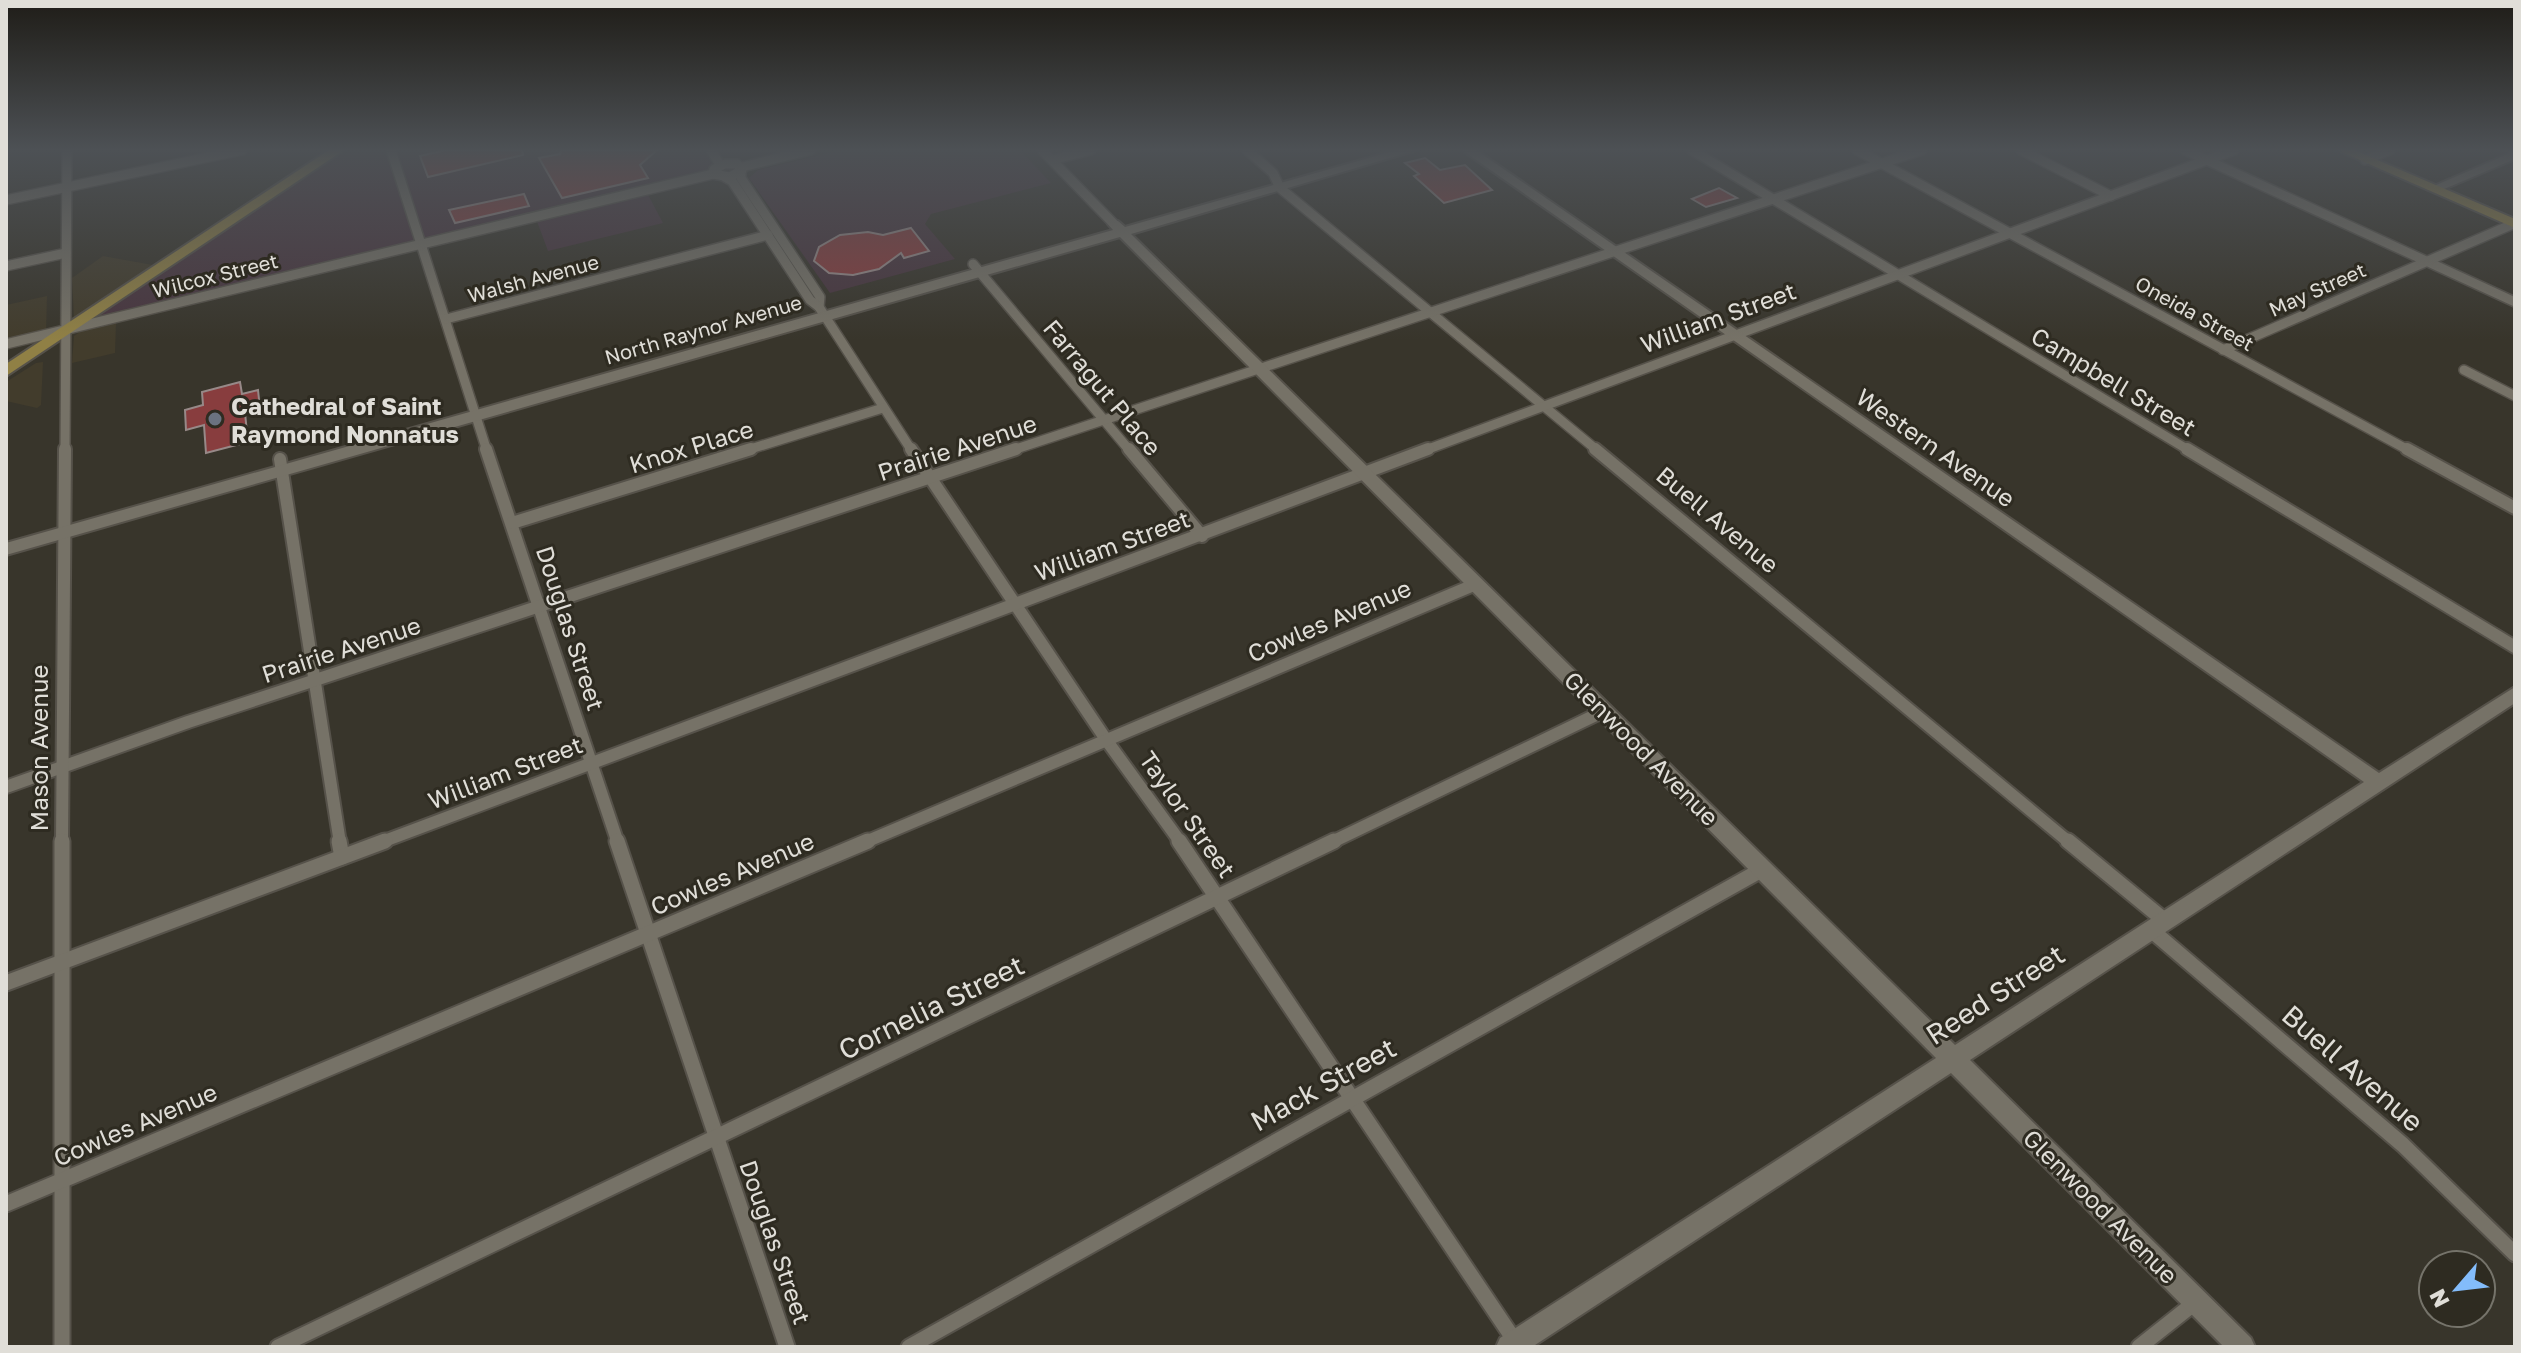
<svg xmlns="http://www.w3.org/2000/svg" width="2521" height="1353" viewBox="0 0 2521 1353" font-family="'Golos Text',sans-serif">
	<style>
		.built { fill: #423c2c }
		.education { fill: #49363f }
		.building { fill: #883d3e; stroke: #978988; stroke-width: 2 }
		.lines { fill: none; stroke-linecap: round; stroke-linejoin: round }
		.street-far2-casing { stroke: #56524a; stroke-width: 12 }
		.street-far1-casing { stroke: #56524a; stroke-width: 16 }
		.street-casing { stroke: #56524a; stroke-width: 19 }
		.secondary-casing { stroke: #56524a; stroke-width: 4 }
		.primary-casing { stroke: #56524a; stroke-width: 4 }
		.street-far2 { stroke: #767267; stroke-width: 9 }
		.street-far1 { stroke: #767267; stroke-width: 12 }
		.street { stroke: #767267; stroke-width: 15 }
		.secondary { fill: #767267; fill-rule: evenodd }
		.primary { fill: #908045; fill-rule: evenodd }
		.worship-dot { fill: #6b7280; stroke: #2e2b21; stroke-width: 3 }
		.labels { text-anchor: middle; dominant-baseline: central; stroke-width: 6; stroke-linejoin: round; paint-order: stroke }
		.far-street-label { font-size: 20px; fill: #e0ded8; stroke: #2e2b21 }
		.street-label { font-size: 24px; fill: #e0ded8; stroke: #2e2b21 }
		.poi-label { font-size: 24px; font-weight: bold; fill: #e0ded8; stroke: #2e2b21; text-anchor: start }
		.near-street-label { font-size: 28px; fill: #e0ded8; stroke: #2e2b21 }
	</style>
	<rect width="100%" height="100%" fill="#38352b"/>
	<g class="built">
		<path d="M103,256L153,265L74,318L72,278Z"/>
		<path d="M47,296L46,333L6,342V305Z"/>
		<path d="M116,323L115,353L72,363L74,336L81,331Z"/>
		<path d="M43,362L41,405L37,408L6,401V382L36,363Z"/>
	</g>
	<g class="education">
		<path d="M342,150H716L727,166L645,189L663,223L548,251L535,216L78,325Z"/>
		<path d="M841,150H1020L1051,183L931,214L925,224L955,259L830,293L749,178L758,170Z"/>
	</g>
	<g class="building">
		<path d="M446,150H522L523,155L428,177L420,156Z"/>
		<path d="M562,150H657L640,165L648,178L562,198L539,158L560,154Z"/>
		<path d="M1425,158L1440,170L1465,165L1492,190L1444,203L1414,176L1419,174L1405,163Z"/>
		<path d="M1719,188L1737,198L1706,207L1692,199Z"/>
		<path d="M524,194L529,206L455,223L449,210Z"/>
		<path d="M911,228L929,251L904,258L901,253L879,269L853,275L829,273L814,261L819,247L840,235L868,232L883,235Z"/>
		<path d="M240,382L242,394L258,390L260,409L245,413L248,442L206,453L204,425L186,430L185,410L203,405L202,392Z"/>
	</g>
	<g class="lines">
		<defs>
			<g id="street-far2">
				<path d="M391,150L487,451"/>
				<path d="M711,150L720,165"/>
				<path d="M1042,150L1114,224"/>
				<path d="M1247,150L1273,173L1280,188L1598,451"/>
				<path d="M1692,150L2190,451"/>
				<path d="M1857,150L2410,451"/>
				<path d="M2021,150L2111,196"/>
				<path d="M2185,150L2515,302"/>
				<path d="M1052,160L1091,150"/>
				<path d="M2365,160L2390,150"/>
				<path d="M725,164H737L742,170L730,177L713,174L714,169Z"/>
				<path d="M742,167L811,150"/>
				<path d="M741,172V178L820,297L819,307"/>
				<path d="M725,177L732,181L810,300L819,307L912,451"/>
				<path d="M6,200L242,150"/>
				<path d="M973,264L1130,451"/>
				<path d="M6,266L66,253"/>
				<path d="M446,319L768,235"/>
				<path d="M6,344L713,174"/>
				<path d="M2223,350L2513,224"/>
				<path d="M2464,370L2515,396"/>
				<path d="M65,451L67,150"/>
				<path d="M744,451L883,408"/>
				<path d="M1010,451L1922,150"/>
				<path d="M1423,451L2234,150"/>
			</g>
			<g id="street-far1">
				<path d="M486,449L618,843"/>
				<path d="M911,449L1107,741L1181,843"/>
				<path d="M1129,449L1202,536"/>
				<path d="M1595,449L2070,843"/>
				<path d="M2187,449L2515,647"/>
				<path d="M2407,449L2515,508"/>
				<path d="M280,459L340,843"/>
				<path d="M512,523L751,449"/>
				<path d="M6,787L188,722L1016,449"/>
				<path d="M62,843L65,449"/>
				<path d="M379,843L1428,449"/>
				<path d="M863,843L1476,584"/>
				<path d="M1330,843L1604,711"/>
			</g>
			<g id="street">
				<path d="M62,841V1347"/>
				<path d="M339,841L342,857"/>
				<path d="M617,841L787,1347"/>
				<path d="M1179,841L1519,1347"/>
				<path d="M2068,841L2164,920"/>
				<path d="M2150,929L2403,1145L2515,1254"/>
				<path d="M6,983L385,841"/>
				<path d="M6,1204L868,841"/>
				<path d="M278,1347L1334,841"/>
				<path d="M909,1347L1763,869"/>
				<path d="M2139,1347L2197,1301"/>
			</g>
			<g id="secondary">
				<path d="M1397,150H1417L1131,234L1955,1045L2364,782L1462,150H1476L2379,773L2515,687V703L1970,1060L2251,1338L2255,1347H2224L1951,1073L1532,1347H1496L1500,1338L1936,1058L1120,237L6,555V543L1113,230L1108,224L1110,221H1118L1125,227Z"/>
				<path d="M2515,151V159L2437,192L2427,189Z"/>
			</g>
			<g id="primary">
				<path d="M329,150H344L6,376V364Z"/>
				<path d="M2337,150H2354L2515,219V228Z"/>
			</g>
		</defs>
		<use href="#street-far2" class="street-far2-casing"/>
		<use href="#street-far1" class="street-far1-casing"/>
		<use href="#street" class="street-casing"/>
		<use href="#secondary" class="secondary-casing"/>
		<use href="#primary" class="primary-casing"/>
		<use href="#street-far2" class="street-far2"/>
		<use href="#street-far1" class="street-far1"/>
		<use href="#street" class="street"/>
		<use href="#secondary" class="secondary"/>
		<use href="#primary" class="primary"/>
	</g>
	<linearGradient id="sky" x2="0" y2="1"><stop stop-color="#1f1d18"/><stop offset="0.44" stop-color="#4d5155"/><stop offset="1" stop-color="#4d5155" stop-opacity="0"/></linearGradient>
	<rect width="2521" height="340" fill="url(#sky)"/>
	<circle class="worship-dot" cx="215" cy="419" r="8"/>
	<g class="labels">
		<g class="far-street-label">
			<text transform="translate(215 275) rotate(-14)">Wilcox Street</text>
			<text transform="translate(533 278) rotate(-15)">Walsh Avenue</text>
			<text transform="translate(2317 289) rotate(-24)">May Street</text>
			<text transform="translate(2195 313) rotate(29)">Oneida Street</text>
			<text transform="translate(703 329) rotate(-16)">North Raynor Avenue</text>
		</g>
		<g class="street-label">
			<text transform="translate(1718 317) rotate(-20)">William Street</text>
			<text transform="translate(2114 381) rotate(31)">Campbell Street</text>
			<text transform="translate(1103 387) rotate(50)">Farragut Place</text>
			<text transform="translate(691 446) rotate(-17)">Knox Place</text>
			<text transform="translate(957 447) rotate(-18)">Prairie Avenue</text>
			<text transform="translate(1936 447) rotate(35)">Western Avenue</text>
			<text transform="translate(1718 519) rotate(40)">Buell Avenue</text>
			<text transform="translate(1112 545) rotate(-20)">William Street</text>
			<text transform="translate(1329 620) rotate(-23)">Cowles Avenue</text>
			<text transform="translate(571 628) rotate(72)">Douglas Street</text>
			<text transform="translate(341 649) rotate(-18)">Prairie Avenue</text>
			<text transform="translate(38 748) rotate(-90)">Mason Avenue</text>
			<text transform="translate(1642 748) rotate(45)">Glenwood Avenue</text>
			<text transform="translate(505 772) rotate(-21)">William Street</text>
			<text transform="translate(1188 814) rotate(55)">Taylor Street</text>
			<text transform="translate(732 873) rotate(-23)">Cowles Avenue</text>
			<text transform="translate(135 1124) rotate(-23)">Cowles Avenue</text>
			<text transform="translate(2101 1206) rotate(45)">Glenwood Avenue</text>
			<text transform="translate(776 1242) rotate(71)">Douglas Street</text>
		</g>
		<g class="poi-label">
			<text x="231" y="405">Cathedral of Saint<tspan x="231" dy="28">Raymond Nonnatus</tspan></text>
		</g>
		<g class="near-street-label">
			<text transform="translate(1995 994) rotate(-33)">Reed Street</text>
			<text transform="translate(931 1007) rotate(-26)">Cornelia Street</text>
			<text transform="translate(2353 1068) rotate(41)">Buell Avenue</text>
			<text transform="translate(1323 1084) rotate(-29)">Mack Street</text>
		</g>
	</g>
	<rect width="2521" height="1353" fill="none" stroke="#e0ded8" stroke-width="16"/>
	<g transform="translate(2457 1289) rotate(242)"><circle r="38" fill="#2e2b21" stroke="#75736a" stroke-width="2"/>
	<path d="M0-6L14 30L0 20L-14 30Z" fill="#83bcfb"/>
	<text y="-12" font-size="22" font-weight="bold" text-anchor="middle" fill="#e0ded8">N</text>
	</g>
</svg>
